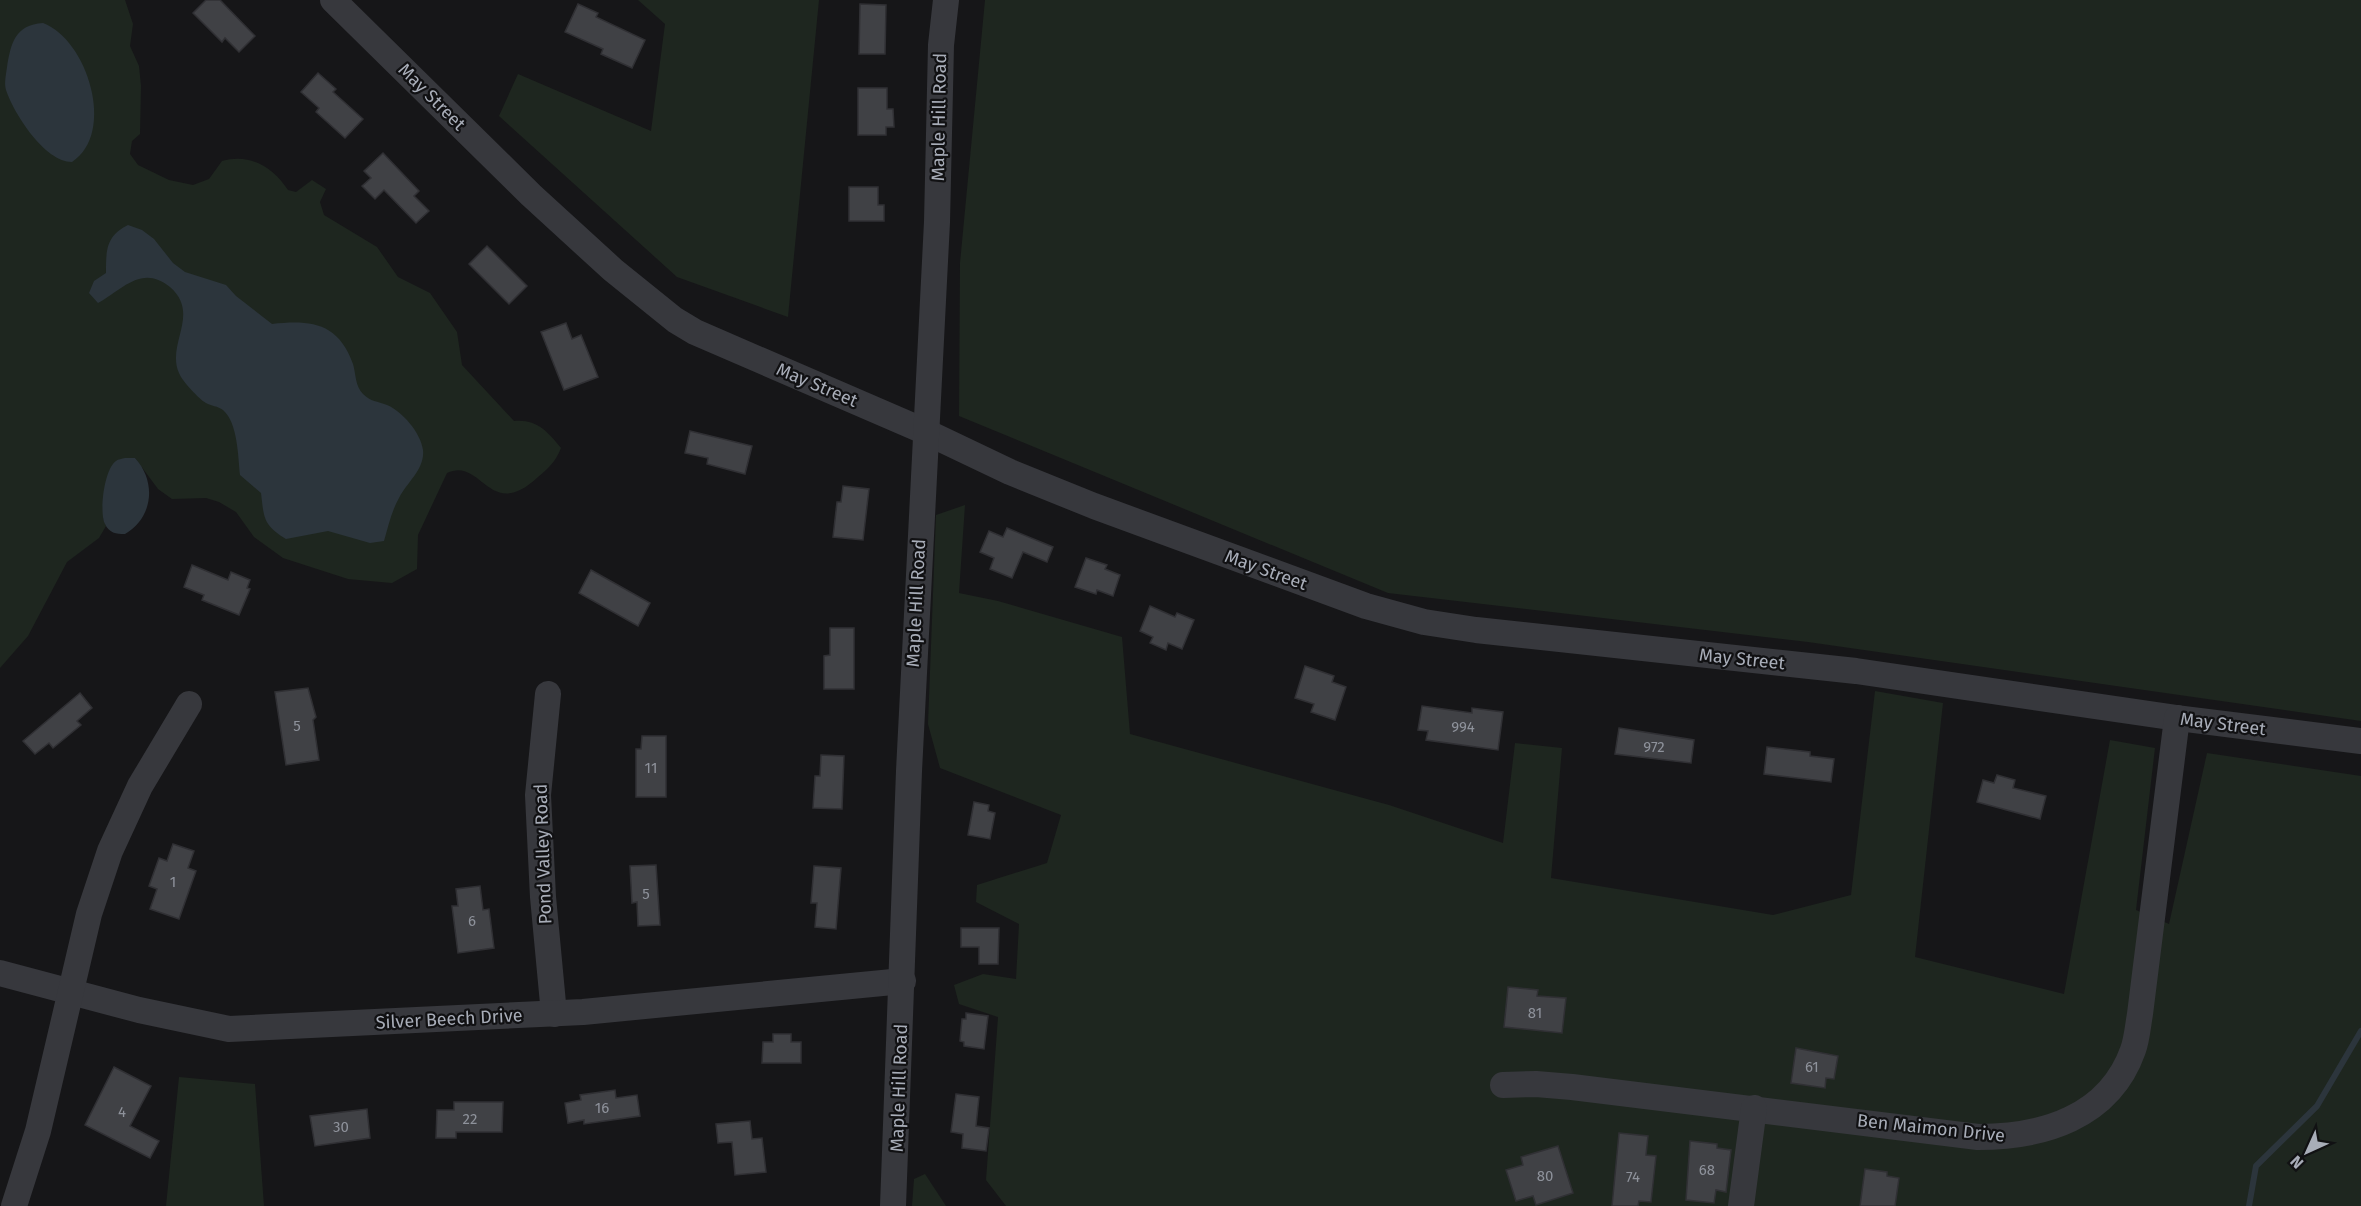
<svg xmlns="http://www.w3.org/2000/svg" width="2361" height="1206" viewBox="0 0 2361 1206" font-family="'Fira Sans',sans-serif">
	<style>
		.green { fill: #1e261f }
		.water { fill: #2c353c }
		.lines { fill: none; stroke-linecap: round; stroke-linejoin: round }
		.stream { stroke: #2c353c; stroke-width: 6 }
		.building { fill: #404145; stroke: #303034; stroke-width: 1.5 }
		.minor { stroke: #37383d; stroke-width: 26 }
		.labels { text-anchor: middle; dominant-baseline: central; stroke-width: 4.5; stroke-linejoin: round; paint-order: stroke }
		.number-label { font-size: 15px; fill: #8e929b }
		.street-label { font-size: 18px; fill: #a8adb8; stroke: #111113 }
	</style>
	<rect width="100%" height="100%" fill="#161618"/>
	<g class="green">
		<path d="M0,0H125L133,24L130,46L139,66L141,86L140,134L132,141L130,154L138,165L169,180L193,185L209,179L222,161C250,153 273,167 288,190L296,192L312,180L326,189L320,202L324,215L377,247L398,277L430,293L457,332L462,365L514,421C537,419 547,431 561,448C556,461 549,468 538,477C489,523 482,456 447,473L418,535L417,569L392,583L348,579L283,558L254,537L236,512L219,502L206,498L172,499L158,489L135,458L105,487L103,518L106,526L99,538L67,562L28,636L0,668Z"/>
		<path d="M638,0H819L788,317L677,277L499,116L518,74L651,131L665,24Z"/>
		<path d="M985,0H2361V721L1808,642L1388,593L959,416L960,263Z"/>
		<path d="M965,505L959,593L998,601L1122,637L1130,734L1389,805L1503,843L1515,743L1562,748L1551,878L1773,915L1851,895L1875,691L1943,703L1915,957L2064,994L2110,740L2155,748L2136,910L2169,924L2207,753L2361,776V1206H1006L986,1180L998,1017L959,1004L954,985L983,974L1016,979L1019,924L976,902L977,885L1047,863L1061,815L940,768L928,724L936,515Z"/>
		<path d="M179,1077L255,1084L264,1206H166Z"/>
		<path d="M925,1174L946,1206H912L914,1179Z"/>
	</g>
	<g class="water">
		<path d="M43,23C87,39 117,133 72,162C45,162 14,114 6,90C4,83 6,75 7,67C11,43 15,25 43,23Z"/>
		<path d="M128,225L142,230L154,239L173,263L185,272L226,285L236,296L272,324C310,320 338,322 353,364C356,374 355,386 363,394C371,402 377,401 387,405C402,411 421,433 423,450C425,469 407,482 399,498C392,510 388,527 384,541L370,543L328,531L286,539C263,525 264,518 261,493L240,475C238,457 238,423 223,410C218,406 211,406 206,403C199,399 182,381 179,373C166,344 201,314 170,287C142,264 123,289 98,303L89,293L94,281L106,273C106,250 106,236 128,225Z"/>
		<path d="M125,458H135C157,482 153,518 125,534C116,534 109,533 105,524C99,513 104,469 116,461C118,459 122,459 125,458Z"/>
	</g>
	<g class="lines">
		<path class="stream" d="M2249,1206L2256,1166L2317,1106L2361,1031"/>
	</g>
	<g class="building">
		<path d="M206,0H220L255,36L239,52L225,38L222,42L193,13Z"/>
		<path d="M578,4L598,13L596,17L645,40L632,68L601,54L603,49L565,32Z"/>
		<path d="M860,4L886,5L885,54H859Z"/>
		<path d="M318,73L336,89L333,92L363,119L345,138L316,112L319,108L301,92Z"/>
		<path d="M858,88H887V109H893L894,127H886V135H858Z"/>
		<path d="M383,153L419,191L414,196L429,211L416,223L384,190L375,199L362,186L371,178L364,171Z"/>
		<path d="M849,187H878V205H884V221H849Z"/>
		<path d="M487,246L527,286L509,304L469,264Z"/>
		<path d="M566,323L572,339L581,335L598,377L564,390L541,332Z"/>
		<path d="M690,431L752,446L745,474L707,464L708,458L685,453Z"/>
		<path d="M843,486L869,489L863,540L833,537L837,502H841Z"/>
		<path d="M1007,528L1053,547L1047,562L1023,552L1012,578L990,569L994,558L980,552L989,531L1003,537Z"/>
		<path d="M1086,558L1107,565L1105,569L1120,575L1113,596L1097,590L1096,594L1075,587Z"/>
		<path d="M192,565L228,580L231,572L250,580L247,588L250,589L239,615L202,600L204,595L184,587Z"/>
		<path d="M591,570L650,603L638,626L579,593Z"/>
		<path d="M1150,606L1175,617L1177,613L1194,620L1182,649L1168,643L1166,650L1150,643L1153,637L1140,631Z"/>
		<path d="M830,628H854V689H824V656L830,655Z"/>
		<path d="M1305,666L1334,676L1332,682L1346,687L1335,720L1311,712L1314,704L1295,698Z"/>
		<path d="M308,688L316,717L313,720L319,760L286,765L275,692Z"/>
		<path d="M80,693L92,708L77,721L81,725L53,748L49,743L35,754L23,741Z"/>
		<path d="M1422,706L1472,713V708L1503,712L1498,750L1426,740L1428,731L1418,730Z"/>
		<path d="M1619,728L1694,740L1691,763L1615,754Z"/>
		<path d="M642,736H666V797H636V749H641Z"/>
		<path d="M1767,747L1810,752V756L1834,759L1831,782L1764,774Z"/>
		<path d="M821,755L844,756L842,809L813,808L815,776H820Z"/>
		<path d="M1997,775L2015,780L2013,788L2046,796L2040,819L1977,802L1983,780L1994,783Z"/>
		<path d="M974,802L989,805L988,811L995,813L990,839L968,835Z"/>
		<path d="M173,844L194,851L188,868L196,871L179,919L150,909L157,889L149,886L159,858L167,861Z"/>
		<path d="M656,865L660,925L638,926L637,902L632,903L630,866Z"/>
		<path d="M814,866L841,868L836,929L815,927L817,903H811Z"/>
		<path d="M480,886L483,910L489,909L494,948L458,953L452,906H458L456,889Z"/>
		<path d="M961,928H999L998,964H979V947H961Z"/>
		<path d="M1508,987L1538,990L1537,996L1566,998L1562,1033L1504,1027Z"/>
		<path d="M966,1013L988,1016L984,1049L964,1046V1042L960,1041L962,1019H966Z"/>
		<path d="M773,1034H791V1042H801V1063H762L763,1042H773Z"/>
		<path d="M1796,1048L1838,1056L1834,1079L1826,1078L1825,1088L1791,1083Z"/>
		<path d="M114,1067L151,1086L130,1126L159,1141L150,1158L85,1125Z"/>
		<path d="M615,1090L616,1098L637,1095L640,1116L584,1124V1120L568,1123L565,1103L581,1100L580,1095Z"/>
		<path d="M956,1094L979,1097L976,1126L989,1128L986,1151L962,1148L963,1134L951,1132Z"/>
		<path d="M454,1102H503L502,1132H456V1138H436L437,1110H454Z"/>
		<path d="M367,1109L370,1138L315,1146L310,1116Z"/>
		<path d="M750,1121L752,1139L762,1138L766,1172L735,1175L732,1142L718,1143L716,1124Z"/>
		<path d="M1619,1133L1648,1136L1646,1155L1656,1156L1651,1202L1639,1201L1638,1206H1612Z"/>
		<path d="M1690,1141L1717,1144V1148L1731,1150L1726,1192L1716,1190L1714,1203L1686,1200Z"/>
		<path d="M1558,1146L1573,1193L1536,1205L1533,1196L1516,1201L1506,1170L1523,1165L1521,1157Z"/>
		<path d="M1865,1169L1887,1172V1176L1899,1178L1895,1206H1860Z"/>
	</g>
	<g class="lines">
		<g class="minor">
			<path d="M333,0L531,195L613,270L675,320L695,332L924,431L1010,472L1094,506L1366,606L1424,622L1476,630L1856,671L2177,718L2361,741"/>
			<path d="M548,694L538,795L543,897L554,1014"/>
			<path d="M0,973L139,1010L229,1029L583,1012L903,981"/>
			<path d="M1503,1085L1536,1084L1572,1087L1978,1137C2042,1137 2109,1118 2133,1050C2137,1039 2138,1025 2140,1014L2177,718"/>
			<path d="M14,1206L38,1131L89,914L110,851L140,786L189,704"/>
			<path d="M893,1206L909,771L937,222L941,45L946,0"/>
			<path d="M1741,1206L1754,1108"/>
		</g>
	</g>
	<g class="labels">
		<g class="number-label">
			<text x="297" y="726">5</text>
			<text x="1463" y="727">994</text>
			<text x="1654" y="747">972</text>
			<text x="651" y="768">11</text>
			<text x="173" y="882">1</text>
			<text x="646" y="894">5</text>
			<text x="472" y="921">6</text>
			<text x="1535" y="1013">81</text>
			<text x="1812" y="1067">61</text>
			<text x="602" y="1108">16</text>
			<text x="122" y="1112">4</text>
			<text x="470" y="1119">22</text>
			<text x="341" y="1127">30</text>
			<text x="1707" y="1170">68</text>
			<text x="1545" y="1176">80</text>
			<text x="1633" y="1177">74</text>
		</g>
		<g class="street-label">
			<text transform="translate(432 97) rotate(45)">May Street</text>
			<text transform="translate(939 117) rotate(-89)">Maple Hill Road</text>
			<text transform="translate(817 385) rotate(23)">May Street</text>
			<text transform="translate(1266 570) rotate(20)">May Street</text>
			<text transform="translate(916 603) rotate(-87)">Maple Hill Road</text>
			<text transform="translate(1742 659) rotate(6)">May Street</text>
			<text transform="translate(2223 724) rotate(7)">May Street</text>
			<text transform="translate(543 854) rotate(-92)">Pond Valley Road</text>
			<text transform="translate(449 1019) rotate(-3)">Silver Beech Drive</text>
			<text transform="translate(899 1088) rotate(-88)">Maple Hill Road</text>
			<text transform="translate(1931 1128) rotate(6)">Ben Maimon Drive</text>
		</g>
	</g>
	<g transform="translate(2307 1152) rotate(225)" stroke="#111113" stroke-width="4.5" paint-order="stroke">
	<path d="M0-4.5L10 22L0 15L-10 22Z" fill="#a8adb8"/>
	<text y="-9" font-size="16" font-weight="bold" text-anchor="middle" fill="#a8adb8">N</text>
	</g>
</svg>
